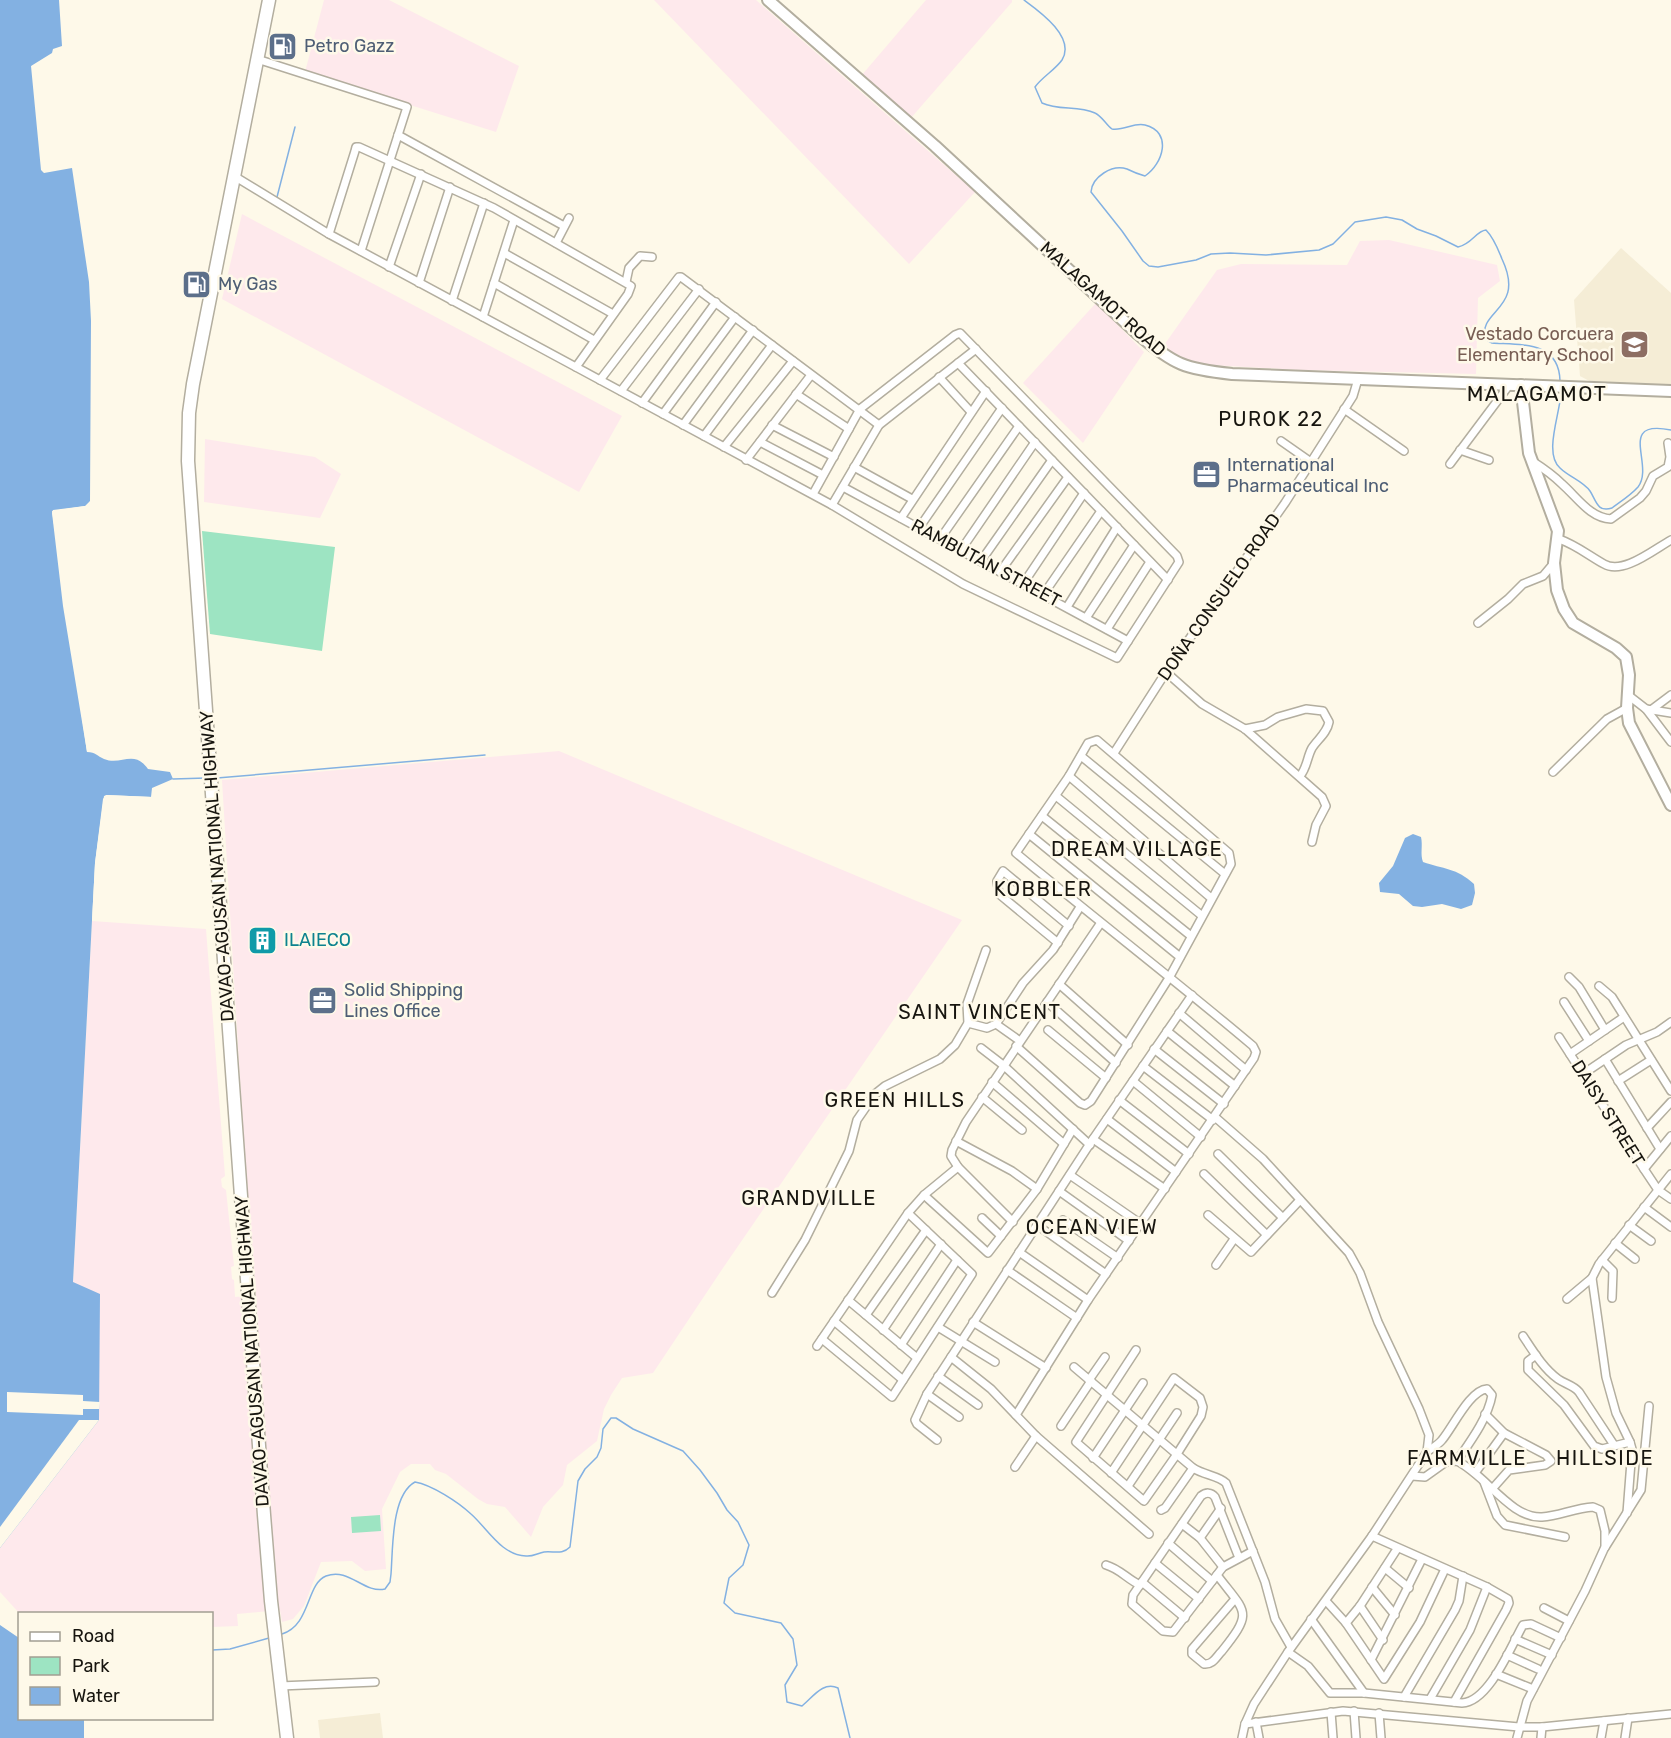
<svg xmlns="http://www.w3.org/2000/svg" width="1671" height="1738" viewBox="0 0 1671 1738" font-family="Rubik,sans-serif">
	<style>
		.industrial { fill: #fee9ec }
		.built { fill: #f5edd6 }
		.green { fill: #9de4c2 }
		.water { fill: #83b1e2 }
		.pier { fill: #fef9e9 }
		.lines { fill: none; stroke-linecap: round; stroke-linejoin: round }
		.stream { stroke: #83b1e2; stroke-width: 1.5 }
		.street-casing { stroke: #b3ae9f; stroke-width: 10 }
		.secondary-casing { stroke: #b3ae9f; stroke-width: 14 }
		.highway-casing { stroke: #b3ae9f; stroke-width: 15 }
		.street { stroke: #fff; stroke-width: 7 }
		.secondary { stroke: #fff; stroke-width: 10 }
		.highway { stroke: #fff; stroke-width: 12 }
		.labels { text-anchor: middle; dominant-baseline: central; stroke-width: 5; stroke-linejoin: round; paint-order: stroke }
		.service-label { font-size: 18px; fill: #4e5e75; stroke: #fef9e9; text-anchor: start }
		.street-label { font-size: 18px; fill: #17150f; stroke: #fef9e9 }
		.education-label { font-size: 18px; fill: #785e54; stroke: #fef9e9; text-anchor: end }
		.culture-label { font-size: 18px; fill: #0d838f; stroke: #fef9e9; text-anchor: start }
		.neighbourhood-label { font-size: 20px; letter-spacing: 1.5px; fill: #17150f; stroke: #fef9e9 }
		.quarter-label { font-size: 21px; letter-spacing: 1.5px; fill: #17150f; stroke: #fef9e9 }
	</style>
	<rect width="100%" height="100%" fill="#fef9e9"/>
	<g class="industrial">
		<path d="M324,0H389L519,66L496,132L305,72Z"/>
		<path d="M654,0H756L975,192L909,264Z"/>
		<path d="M926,0H1012V2L910,119L861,76Z"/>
		<path d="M242,214L622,416L579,492L222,299Z"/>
		<path d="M1389,240L1497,265L1500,281L1478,298L1476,374L1299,370L1193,364L1162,348L1217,270L1241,264L1347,265L1360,241Z"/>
		<path d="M1096,303L1144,352L1083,443L1023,383Z"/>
		<path d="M205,439L315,457L341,474L320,518L204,502Z"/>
		<path d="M559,751L962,920L723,1268L653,1373L622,1378L611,1395L604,1409L597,1441L567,1465L563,1485L543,1507L531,1537L505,1507L487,1504L478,1499L446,1474L435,1470L430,1464H411L400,1472L382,1509L386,1569L365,1571L352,1561L321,1562L304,1606L293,1619L282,1622L280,1610L237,1614L238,1626L212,1627V1614H20L0,1592V1548L99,1420L73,1282L92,921L206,929L225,1176L221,1179L222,1187L226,1190L234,1266L231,1267L232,1279L234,1280L235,1297L256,1295L243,1129L222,780Z"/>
	</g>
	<g class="built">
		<path d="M1621,248L1671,293V386L1595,384L1580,376L1574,300Z"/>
		<path d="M380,1713L383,1738H320L318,1720Z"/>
	</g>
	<g class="green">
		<path d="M202,531L335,547L322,651L210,634Z"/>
		<path d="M380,1515L381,1531L352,1533L351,1517Z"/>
	</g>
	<g class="water">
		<path d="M0,0H59L62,46L53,49L52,53L31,66L41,170L44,173L72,168L89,282L91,321L90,501L85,506L52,511L87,752C96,752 97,756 104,759C121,766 134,749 148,769L170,772L173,779L152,788L151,797L107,795L104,796L95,863L73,1282L100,1294L99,1420L0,1548Z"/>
		<path d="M1413,834L1421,837C1423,846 1420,854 1423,862C1443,869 1457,868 1474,884L1475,893L1472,905L1461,909L1442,904L1422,907L1413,906L1399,894L1380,892L1379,883L1393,866L1405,838Z"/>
		<path d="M0,1625L19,1638L20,1718L84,1719V1738H0Z"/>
	</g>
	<g class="pier">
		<path d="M85,506V509L55,513L88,749L95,751L87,752L63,606L52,513L53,510Z"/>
		<path d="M106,795L154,797L151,800L107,798L98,863L95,921H92L95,863L103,799Z"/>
		<path d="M7,1392L83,1395V1401L100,1402L99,1409H83V1415L7,1412Z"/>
		<path d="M79,1420H99L0,1548V1527Z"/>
	</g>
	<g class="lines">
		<g class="stream">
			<path d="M1024,0C1039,11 1076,37 1062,60C1055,70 1042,77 1035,87L1042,103C1059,111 1078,105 1095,113C1102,116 1106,125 1112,129C1124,131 1134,122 1145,125C1173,132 1163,164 1145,176C1138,174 1133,172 1127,169C1112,164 1092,177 1091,192L1122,231L1143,261L1149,266L1158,267L1196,260L1211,254L1230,253L1266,255L1319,250L1333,244L1355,222L1386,217L1402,220L1417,229L1436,236L1458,247C1472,244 1476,231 1486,230C1494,238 1498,249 1502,259C1526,310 1478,309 1485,339L1492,343C1522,345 1559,341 1560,381"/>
			<path d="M277,197L295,127"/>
			<path d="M1561,391C1561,412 1543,453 1560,468C1569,477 1583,481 1590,491C1596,500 1597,513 1612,508C1620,502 1631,495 1638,487C1655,465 1616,419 1671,430"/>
			<path d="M217,778L485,755"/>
			<path d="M173,779L206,778"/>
			<path d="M282,1634C311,1625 306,1584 326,1576C349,1567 364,1594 385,1589L390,1582L391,1574C393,1549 391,1495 415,1482C432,1485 458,1502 471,1514C488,1529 501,1555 526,1556C532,1557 538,1553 544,1552C555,1551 562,1555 570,1547L578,1481L585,1469L597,1457L601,1448L603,1429L611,1418H616L633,1429L683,1451L700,1470L717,1493L727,1510L738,1522L749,1545L743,1565L729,1578L724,1603L735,1613L781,1623L793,1639L797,1665L785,1685L787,1702L802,1706C813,1697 823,1681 838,1688L850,1738"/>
			<path d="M212,1650L230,1649L269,1638"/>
		</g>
		<defs>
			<g id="street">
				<path d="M257,59L407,107L361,251"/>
				<path d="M398,135L564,226"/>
				<path d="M234,176L329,234L832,505L963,584L1117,658L1179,562L1177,556L960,333L955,335L860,409L813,494"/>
				<path d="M329,234L355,151L356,147H359L494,208L631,286L628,294L576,367"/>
				<path d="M556,243L569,218"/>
				<path d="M504,253L613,314"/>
				<path d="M389,267L421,174"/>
				<path d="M626,282L629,268L640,256L652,257"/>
				<path d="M419,283L450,187"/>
				<path d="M494,283L594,340"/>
				<path d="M452,301L484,203"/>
				<path d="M483,317L514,220"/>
				<path d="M958,363L1168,580"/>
				<path d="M939,377L971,412"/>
				<path d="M600,380L679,277H681L879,425"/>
				<path d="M621,391L699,289"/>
				<path d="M796,394L849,429"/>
				<path d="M642,403L716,302"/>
				<path d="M1344,409L1404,451"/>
				<path d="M663,414L735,317"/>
				<path d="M683,425L753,330"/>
				<path d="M772,425L834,457"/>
				<path d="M704,436L772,345"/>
				<path d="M1281,441L1311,462"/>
				<path d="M760,442L823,475"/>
				<path d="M724,447L793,361"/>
				<path d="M1460,450L1489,460"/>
				<path d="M746,460L811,375"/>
				<path d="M1532,461C1543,468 1553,475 1562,484C1577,497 1590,518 1611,519L1640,498L1646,491L1653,476L1668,467L1670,457L1668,443"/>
				<path d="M1450,464L1510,384"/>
				<path d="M854,467L912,499"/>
				<path d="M843,487L1128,641"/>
				<path d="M832,505L879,425L976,349"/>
				<path d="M901,518L986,391"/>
				<path d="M919,528L1002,408"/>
				<path d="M940,539L1019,426"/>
				<path d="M1559,539C1576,545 1588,555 1604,564C1623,575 1653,550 1671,540"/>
				<path d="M961,550L1035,442"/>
				<path d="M981,561L1052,460"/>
				<path d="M1000,572L1068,477"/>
				<path d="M1023,584L1084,493"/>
				<path d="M1043,595L1101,511"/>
				<path d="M1067,607L1117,527"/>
				<path d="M1086,618L1134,545"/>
				<path d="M1478,623L1508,599L1523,584L1543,576L1554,563"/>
				<path d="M1107,629L1150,562"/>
				<path d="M1166,672L1202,704L1245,729L1322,797L1326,806L1316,825L1312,842"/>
				<path d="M1628,695L1646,709L1671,742"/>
				<path d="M1646,709L1671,713"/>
				<path d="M1651,710L1671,695"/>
				<path d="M1245,729L1265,725L1278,717L1306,709L1323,711L1329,722C1327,733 1318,739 1312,748C1307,757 1307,768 1300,776"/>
				<path d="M1114,753L1166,672L1285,503L1353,396L1358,379"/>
				<path d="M1081,756L1225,874"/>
				<path d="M1553,772L1607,719L1627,708"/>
				<path d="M1069,776L1211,898"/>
				<path d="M1056,796L1201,915"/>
				<path d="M1042,816L1191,936"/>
				<path d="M1029,834L1180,957"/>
				<path d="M1058,943L999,894L997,881L1003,871L1069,926"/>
				<path d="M1569,977L1579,987L1605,1030"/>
				<path d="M1059,984L1128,1045"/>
				<path d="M1599,986L1612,997L1671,1091"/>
				<path d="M1047,1002L1116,1063"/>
				<path d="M1564,1002L1589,1041"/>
				<path d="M1179,1013L1246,1070"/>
				<path d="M968,1023L987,1028L996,1024L1023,983L1053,950L1080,907"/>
				<path d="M996,1024L1020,1041"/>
				<path d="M1048,1030L1106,1078"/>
				<path d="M1167,1031L1235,1086"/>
				<path d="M1559,1037L1644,1169L1658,1190L1671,1199"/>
				<path d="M981,1048L1003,1065L1090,1145"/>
				<path d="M1154,1049L1224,1104"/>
				<path d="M1570,1054L1624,1017"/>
				<path d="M1605,1059L1660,1149"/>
				<path d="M1143,1066L1213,1120"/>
				<path d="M1583,1074L1626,1045L1657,1032L1671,1022"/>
				<path d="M1133,1081L1201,1137"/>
				<path d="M1618,1081L1651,1060"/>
				<path d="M992,1082L1064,1144"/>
				<path d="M982,1097L1022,1130"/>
				<path d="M1119,1100L1189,1154"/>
				<path d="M1215,1117L1263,1159L1349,1253L1360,1273L1378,1322L1419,1409L1429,1435L1427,1452L1417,1467L1372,1536L1288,1652L1254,1704L1245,1724L1242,1738"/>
				<path d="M1107,1119L1176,1172"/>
				<path d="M1647,1128L1671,1102"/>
				<path d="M1093,1139L1165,1189"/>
				<path d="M956,1141L1012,1171L1037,1189"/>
				<path d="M1218,1154L1283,1218"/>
				<path d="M1644,1169L1671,1136"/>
				<path d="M1204,1174L1267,1235"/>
				<path d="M1070,1175L1141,1224"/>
				<path d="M1059,1191L1129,1241"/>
				<path d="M924,1195L988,1253L1037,1189L1073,1129"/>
				<path d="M1644,1207L1671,1227"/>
				<path d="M1208,1215L1251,1252L1300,1200"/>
				<path d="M982,1218L1001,1236"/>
				<path d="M1063,1220L1118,1258"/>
				<path d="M1013,1222L958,1167L951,1156L952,1150L966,1122L1100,924"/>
				<path d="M1037,1225L1106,1274"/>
				<path d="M1629,1225L1651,1241"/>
				<path d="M1615,1243L1635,1259"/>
				<path d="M1019,1252L1088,1300"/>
				<path d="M1602,1260L1613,1271L1612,1298"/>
				<path d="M1216,1265L1234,1239"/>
				<path d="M1007,1270L1077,1318"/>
				<path d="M772,1293L805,1240L849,1151L857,1120L875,1094L885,1086L940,1059L955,1045L968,1023L967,1004L986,950"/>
				<path d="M1567,1299L1592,1278"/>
				<path d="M848,1300L917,1358"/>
				<path d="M866,1315L926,1230"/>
				<path d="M834,1321L903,1380"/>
				<path d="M973,1322L1046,1368"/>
				<path d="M938,1327L995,1362"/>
				<path d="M883,1330L941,1244"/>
				<path d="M1523,1336C1533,1351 1543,1368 1558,1379C1565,1384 1573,1385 1579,1392L1614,1445"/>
				<path d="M822,1339L892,1397L972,1274L908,1213"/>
				<path d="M901,1345L957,1260"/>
				<path d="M817,1346L908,1213L924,1195L958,1167"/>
				<path d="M1536,1355L1528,1361V1370L1564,1405L1594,1446L1602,1449L1630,1442"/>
				<path d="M951,1357L991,1389L1036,1436L1149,1534"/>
				<path d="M1074,1367L1193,1468C1204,1475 1219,1476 1226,1483L1265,1582L1275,1619L1291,1647"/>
				<path d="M938,1376L978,1405"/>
				<path d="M1089,1380L1105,1357"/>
				<path d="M927,1394L959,1417"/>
				<path d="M1485,1414L1504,1433L1546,1455L1551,1461L1545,1465L1509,1470L1493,1488"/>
				<path d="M1016,1415L1088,1300L1254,1058L1256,1052L1253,1046C1175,980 1094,918 1016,853L1069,776L1088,743L1097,740L1229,853L1231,864L1169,978L1091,1101L1085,1105L1080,1103L1016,1046"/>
				<path d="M1061,1426L1091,1381"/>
				<path d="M937,1440L917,1424L915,1420L927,1394L1093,1139L1192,995"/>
				<path d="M1427,1452C1432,1448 1438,1445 1442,1440C1453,1427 1470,1390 1487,1389L1492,1395C1488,1418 1470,1442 1457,1461"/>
				<path d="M1093,1458L1143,1383"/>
				<path d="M1015,1467L1036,1436"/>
				<path d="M1111,1473L1174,1378L1200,1398L1203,1407L1201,1416L1177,1454L1144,1501L1076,1442L1136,1350"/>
				<path d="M1475,1473L1504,1433"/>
				<path d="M1412,1476L1425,1477L1446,1462L1457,1461C1486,1475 1511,1519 1542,1517C1559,1516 1575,1508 1593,1507L1600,1510L1605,1531V1547"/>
				<path d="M1484,1482L1497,1516L1505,1525L1565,1537"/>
				<path d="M1128,1486L1177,1413"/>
				<path d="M1161,1510L1165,1508L1193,1468"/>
				<path d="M1627,1513L1632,1449L1630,1442L1616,1413L1606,1377L1592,1278L1599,1264L1671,1174"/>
				<path d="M1182,1524L1200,1538L1223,1567"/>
				<path d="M1372,1536L1487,1587L1508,1599L1509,1603L1506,1610L1454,1702"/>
				<path d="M1200,1538L1221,1508"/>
				<path d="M1168,1543L1212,1581"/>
				<path d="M1239,1558L1215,1497C1211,1492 1206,1492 1201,1496L1133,1595L1132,1604L1163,1631L1173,1632L1223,1567L1253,1551"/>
				<path d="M1155,1563L1199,1599"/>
				<path d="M1106,1565C1120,1569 1127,1579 1140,1585"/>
				<path d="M1385,1568L1409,1588"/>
				<path d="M1217,1575C1246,1613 1254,1611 1222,1651C1216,1657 1213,1665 1204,1664L1192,1654V1649L1235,1599"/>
				<path d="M1142,1582L1185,1618"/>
				<path d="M1372,1587L1395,1615"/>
				<path d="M1326,1601L1346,1623L1384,1679L1420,1622L1445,1569"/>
				<path d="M1360,1606L1383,1640"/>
				<path d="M1544,1608L1569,1621"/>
				<path d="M1311,1619L1364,1693"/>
				<path d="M1346,1623L1360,1606L1397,1549"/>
				<path d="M1515,1639L1552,1655"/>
				<path d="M1288,1652L1308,1666L1330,1693H1364L1462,1703C1489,1702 1511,1646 1523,1625L1531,1624L1561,1638"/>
				<path d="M1507,1655L1538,1669"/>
				<path d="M1371,1660L1422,1559"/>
				<path d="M1496,1674L1533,1689"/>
				<path d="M280,1686L375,1682"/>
				<path d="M1404,1697L1455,1610L1459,1601L1463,1576"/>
				<path d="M1430,1699L1470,1630L1487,1587"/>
				<path d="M1354,1711L1356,1738"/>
				<path d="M1331,1712L1333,1738"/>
				<path d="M1379,1713L1381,1738"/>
				<path d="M1256,1722L1259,1738"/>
				<path d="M1245,1724L1343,1711L1519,1727H1542L1671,1714"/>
				<path d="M1517,1738L1527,1701L1585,1591L1604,1549L1641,1490L1649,1406"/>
				<path d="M1541,1738L1542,1727"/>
				<path d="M1601,1738L1604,1721"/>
				<path d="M1625,1738L1628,1718"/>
			</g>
			<g id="secondary">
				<path d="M768,0L935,146L1138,334C1174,365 1185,369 1232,374L1671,391"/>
				<path d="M1521,385L1529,453L1558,531L1554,563L1557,590L1564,609L1573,623L1616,648L1626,657L1629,675L1627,708L1629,723L1671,805"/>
			</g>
			<path id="highway" d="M269,0L193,384L189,413L188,461L264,1515L271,1601L287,1738"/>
		</defs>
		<use href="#street" class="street-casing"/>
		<use href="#secondary" class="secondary-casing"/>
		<use href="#highway" class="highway-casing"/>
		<use href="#street" class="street"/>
		<use href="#secondary" class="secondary"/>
		<use href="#highway" class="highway"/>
	</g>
	<defs>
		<symbol id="fuel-square" viewBox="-11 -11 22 22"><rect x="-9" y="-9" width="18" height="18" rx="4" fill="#5c6f8a" stroke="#fef9e9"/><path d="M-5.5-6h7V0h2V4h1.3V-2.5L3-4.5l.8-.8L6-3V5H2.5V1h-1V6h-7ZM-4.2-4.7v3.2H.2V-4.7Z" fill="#fff"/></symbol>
		<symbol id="school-square" viewBox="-11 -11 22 22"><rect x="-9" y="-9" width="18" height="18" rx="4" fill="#8d6e63" stroke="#fef9e9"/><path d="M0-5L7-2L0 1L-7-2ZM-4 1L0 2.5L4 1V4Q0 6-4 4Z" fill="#fff"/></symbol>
		<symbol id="office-square" viewBox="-11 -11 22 22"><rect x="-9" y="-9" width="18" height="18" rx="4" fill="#5c6f8a" stroke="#fef9e9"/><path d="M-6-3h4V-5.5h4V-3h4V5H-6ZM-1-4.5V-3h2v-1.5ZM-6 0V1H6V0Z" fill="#fff"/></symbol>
		<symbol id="building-square" viewBox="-11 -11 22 22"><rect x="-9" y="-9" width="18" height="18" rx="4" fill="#0f9aa8" stroke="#fef9e9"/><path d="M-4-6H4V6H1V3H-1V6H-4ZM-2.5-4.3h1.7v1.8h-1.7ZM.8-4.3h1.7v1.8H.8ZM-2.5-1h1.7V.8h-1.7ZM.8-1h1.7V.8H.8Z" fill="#fff"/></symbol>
	</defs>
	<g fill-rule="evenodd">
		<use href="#fuel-square" x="266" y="30" width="33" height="33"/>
		<use href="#fuel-square" x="180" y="268" width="33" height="33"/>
		<use href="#school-square" x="1618" y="328" width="33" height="33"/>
		<use href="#office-square" x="1190" y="458" width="33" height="33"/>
		<use href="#building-square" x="246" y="924" width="33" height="33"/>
		<use href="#office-square" x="306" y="984" width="33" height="33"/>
	</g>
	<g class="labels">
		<g class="service-label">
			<text x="304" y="46">Petro Gazz</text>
			<text x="218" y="284">My Gas</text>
			<text x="1227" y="465">International<tspan x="1227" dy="21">Pharmaceutical Inc</tspan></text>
			<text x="344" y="990">Solid Shipping<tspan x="344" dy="21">Lines Office</tspan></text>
		</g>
		<g class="street-label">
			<text transform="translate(1103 299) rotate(42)">MALAGAMOT ROAD</text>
			<text transform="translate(986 563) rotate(28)">RAMBUTAN STREET</text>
			<text transform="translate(1219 597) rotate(-55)">DOÑA CONSUELO ROAD</text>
			<text transform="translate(217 866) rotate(-94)">DAVAO-AGUSAN NATIONAL HIGHWAY</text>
			<text transform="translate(1608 1113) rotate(58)">DAISY STREET</text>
			<text transform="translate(252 1351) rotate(-94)">DAVAO-AGUSAN NATIONAL HIGHWAY</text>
		</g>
		<g class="education-label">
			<text x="1614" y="334">Vestado Corcuera<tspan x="1614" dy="21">Elementary School</tspan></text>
		</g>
		<g class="culture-label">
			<text x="284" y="940">ILAIECO</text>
		</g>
		<g class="neighbourhood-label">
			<text x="1271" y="419">PUROK 22</text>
			<text x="1137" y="849">DREAM VILLAGE</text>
			<text x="1043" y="889">KOBBLER</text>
			<text x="980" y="1012">SAINT VINCENT</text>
			<text x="895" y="1100">GREEN HILLS</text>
			<text x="809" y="1198">GRANDVILLE</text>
			<text x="1092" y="1227">OCEAN VIEW</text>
			<text x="1467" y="1458">FARMVILLE</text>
			<text x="1605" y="1458">HILLSIDE</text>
		</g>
		<g class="quarter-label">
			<text x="1537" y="393">MALAGAMOT</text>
		</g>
	</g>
	<rect x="18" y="1612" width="195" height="108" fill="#fef9e9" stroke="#a29e92" stroke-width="1.5"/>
	<rect x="30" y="1632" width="30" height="9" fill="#ffffff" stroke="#a29e92" stroke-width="1.5"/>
	<text x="72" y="1642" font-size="18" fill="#17150f">Road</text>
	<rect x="30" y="1657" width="30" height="18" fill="#9de4c2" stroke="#a29e92" stroke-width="1.5"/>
	<text x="72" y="1672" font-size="18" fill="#17150f">Park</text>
	<rect x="30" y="1687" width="30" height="18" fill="#83b1e2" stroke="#a29e92" stroke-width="1.5"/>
	<text x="72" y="1702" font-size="18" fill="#17150f">Water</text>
</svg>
